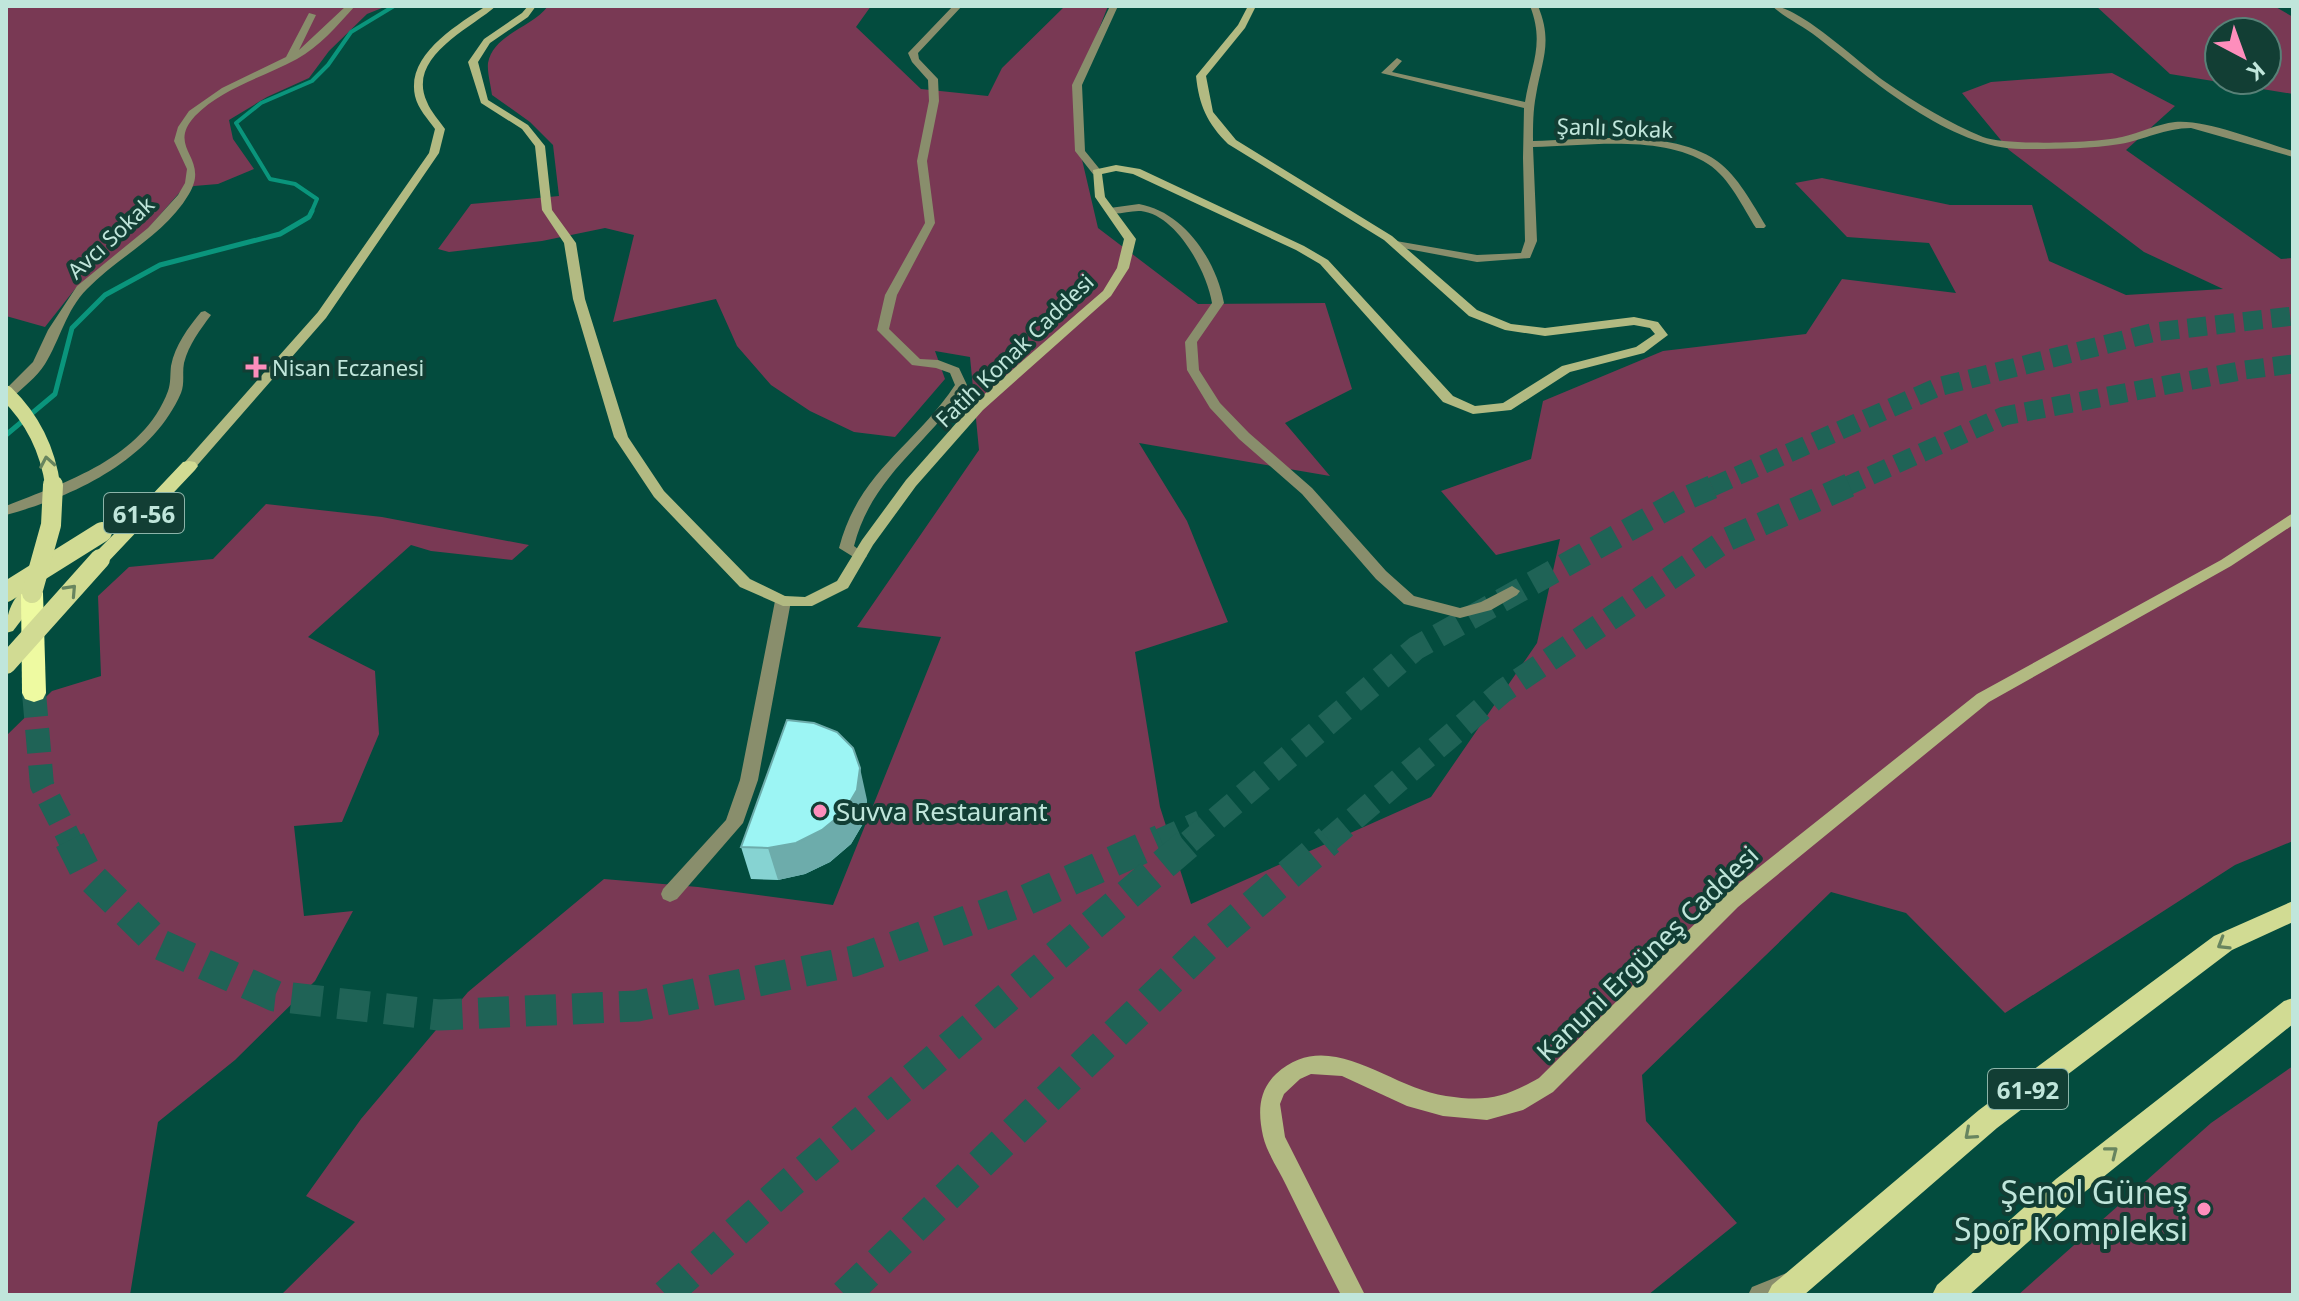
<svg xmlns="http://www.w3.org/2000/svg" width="2299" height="1301" viewBox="0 0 2299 1301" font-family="'Noto Sans',sans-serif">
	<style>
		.green { fill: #793954; fill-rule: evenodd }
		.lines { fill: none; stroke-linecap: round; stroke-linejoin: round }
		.stream-far1 { stroke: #0a957c; stroke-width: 4 }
		.stream { stroke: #0a957c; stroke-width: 5 }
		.highway-tunnel-far2 { stroke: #1f6356; stroke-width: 19; stroke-dasharray: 19 9; stroke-linecap: butt }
		.highway-tunnel-far1 { stroke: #1f6356; stroke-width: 24; stroke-dasharray: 24 12; stroke-linecap: butt }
		.highway-tunnel { stroke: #1f6356; stroke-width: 31; stroke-dasharray: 31 16; stroke-linecap: butt }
		.street { fill: #898e6c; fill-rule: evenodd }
		.secondary { fill: #b2ba82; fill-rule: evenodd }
		.primary { fill: #d1db93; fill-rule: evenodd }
		.highway { fill: #eefaa1; fill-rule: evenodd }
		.primary-bridge-far1 { stroke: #d1db93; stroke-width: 15 }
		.primary-bridge { stroke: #d1db93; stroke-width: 20 }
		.wall { fill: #86d3d2 }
		.shaded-wall { fill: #6dacab }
		.building { fill: #9cf5f4; stroke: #6dacab; stroke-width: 2 }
		.oneway { stroke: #68855f }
		.poi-dot { fill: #fe8ebc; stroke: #123e34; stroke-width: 3 }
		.labels { text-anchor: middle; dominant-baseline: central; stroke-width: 8; stroke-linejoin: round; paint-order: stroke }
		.far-street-label { font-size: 22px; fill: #c0e6db; stroke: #123e34 }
		.far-poi-label { font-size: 22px; fill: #c0e6db; stroke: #123e34; text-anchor: start }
		.shield { fill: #123e34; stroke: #8cb4a9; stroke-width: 2 }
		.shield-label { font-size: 24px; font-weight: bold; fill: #c0e6db }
		.poi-label { font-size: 26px; fill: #c0e6db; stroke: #123e34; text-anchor: start }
		.street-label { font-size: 26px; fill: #c0e6db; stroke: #123e34 }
		.near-poi-label { font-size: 32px; fill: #c0e6db; stroke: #123e34; text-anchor: end }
	</style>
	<rect width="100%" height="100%" fill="#034c3e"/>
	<g class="green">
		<path d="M6,6H387L367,14L329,51L309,78L267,97L229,120L233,139L254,169L218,184L194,186L180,192L145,232L75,289L45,327L6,316Z"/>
		<path d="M548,6H871L856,27L921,89L988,96L1002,68L1065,6H1108L1077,85L1080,151L1098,228L1198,304L1325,303L1352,389L1285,423L1330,476L1139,443L1187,521L1228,622L1135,652L1160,807L1191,904L1431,797L1537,643L1560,539L1496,555L1441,491L1531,459L1543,401L1663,351L1806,334L1842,279L1956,293L1929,243L1847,237L1795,183L1822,178L1950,205H2032L2049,261L2126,295L2223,289L2144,252L2009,150L1962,93L1991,82L2112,73L2175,106L2126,150L2281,259L2293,258V841L2235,865L2005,1013L1906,913L1831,892L1642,1075L1646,1121L1737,1223L1648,1295H281L355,1222L306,1196L361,1119L468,992L604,879L698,887L833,905L941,637L857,627L979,450L970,357L935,351L945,379L895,437L854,432L810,411L771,385L737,346L716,299L613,322L634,235L605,228L542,241L449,252L438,249L471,204L559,196L553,145L530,122L492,95C491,86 487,72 488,63C493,34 532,28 548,6Z"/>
		<path d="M2096,6H2274L2293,17V94L2170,74ZM2267,32V80H2219V32Z"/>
		<path d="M266,504L382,517L529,545L512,560L431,551L411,545L308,637L375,671L379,734L342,822L294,826L304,916L353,911L315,981L235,1060L158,1122L130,1295H6V736L52,691L101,676L98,596L129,567L213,559Z"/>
		<path d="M2293,1066V1295H2018L2211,1123Z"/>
	</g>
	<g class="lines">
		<path class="stream-far1" d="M311,213L317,199L295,184L270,179L236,123L261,103L312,81L328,65L351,32L394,6"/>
		<path class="stream" d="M6,435L55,394L72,328L105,295L160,265L280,234L309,217L312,211"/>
		<g class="highway-tunnel-far2">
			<path d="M1712,487L1938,387L2155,332L2293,316"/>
			<path d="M1845,487L2004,416L2245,370L2293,364"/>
		</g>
		<g class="highway-tunnel-far1">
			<path d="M34,693L42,785L71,842"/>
			<path d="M1157,842L1201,822"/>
			<path d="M1189,842L1416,648L1682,500L1717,485"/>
			<path d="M1327,842L1503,691L1728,539L1850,485"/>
		</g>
		<g class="highway-tunnel">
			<path d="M70,840L86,872L159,944L275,996L439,1015L637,1006L854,961L1026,900L1161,840"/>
			<path d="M666,1295L789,1184L1192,840"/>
			<path d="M845,1295L1208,944L1329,840"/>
		</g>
		<g class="street">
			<path d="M346,6H355C338,25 319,47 297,59C264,77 222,88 195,116C165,149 211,157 189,194C165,235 119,256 87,289C66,310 60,340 45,364C37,377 22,388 11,399L6,400V389L33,362L48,330L77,286L148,228L178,195L185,183L187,169L174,141L178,127L189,111L222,88L286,57L309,13L316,15L299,50Z"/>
			<path d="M953,6H962L918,53L919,59L938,79L939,101L927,161L935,223L897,295L889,329L920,359L938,360L959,368L967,385C929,444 872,475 854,546L867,556L860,561L839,548C859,471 914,447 955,385L950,373L936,368L912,365L877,330L885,295L925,223L917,161L929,101L928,80L912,62L908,53Z"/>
			<path d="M1110,6H1118L1082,85L1085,151L1102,172L1097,175L1093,174L1075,151L1072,85Z"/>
			<path d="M1530,6H1538C1553,42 1542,60 1536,95C1533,110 1533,126 1533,141C1588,140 1670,128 1717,161C1738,176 1753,205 1766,226L1764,228H1756C1743,208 1730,178 1708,164C1662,134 1586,146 1533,147L1537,241L1530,258L1477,262L1392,246L1390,244L1396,241L1477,255L1521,253L1525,241L1523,158L1524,108L1381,73L1397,58L1402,61L1392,72L1525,102C1531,65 1545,44 1530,6Z"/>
			<path d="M1772,6C1800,6 1861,65 1887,83C1916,103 1949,123 1983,137C2006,146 2097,143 2122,137C2140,133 2157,124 2175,122C2205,119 2262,142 2293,151V157L2191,128C2165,128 2144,140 2120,144C2089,149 2054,149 2022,149C1951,149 1871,79 1817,37C1803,26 1785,18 1772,6Z"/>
			<path d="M1139,204C1184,212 1216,260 1224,303L1197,342L1199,370L1220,403L1249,433L1312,488L1386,571L1414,596L1460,608L1481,602L1512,586L1520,591L1517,595L1491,610L1460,618L1404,604L1376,579L1302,494L1239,439L1210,408L1187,370L1185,342L1212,303C1207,272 1177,215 1141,211C1129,210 1114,217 1105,211L1110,208Z"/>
			<path d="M205,311L211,315C200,330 189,344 184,363C182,373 185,383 181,393C152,460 73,497 6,515V506C66,482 143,458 168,391C171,383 170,374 171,366C175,345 188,328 201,312Z"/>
			<path d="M783,596L791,601L758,780L743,823L677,899L670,902L663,899L661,894L663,889L726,820L740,780L775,601Z"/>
			<path d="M1789,1272L1797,1276L1801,1284L1797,1292L1791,1295H1748L1752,1287Z"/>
		</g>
		<g class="secondary">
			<path d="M486,6H496C470,29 406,57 427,102C431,112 439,120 445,129L439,153L326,318L194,469H184L182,466L184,463L318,312L429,153L435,129C428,119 418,109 415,96C406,55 457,25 486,6Z"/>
			<path d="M528,6H536L528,17L490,43L478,62L488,100L528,125L545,146L552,210L576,243L585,299L628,437L664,491L750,579L785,596L805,597L837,581L862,540L906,480L973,404L1103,291L1117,268L1124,239L1095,197L1093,170L1116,165L1140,169L1304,246L1328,260L1453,396L1475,406L1503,403L1562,366L1636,347L1655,334L1650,328L1634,325L1545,336L1505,330L1469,316L1384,240L1228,144C1207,123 1199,105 1196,76L1238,25L1248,6H1256L1245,28L1206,76L1213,112L1236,140L1392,236L1477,310L1511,324L1545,328L1634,317L1658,322L1668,335L1644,353L1570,372L1511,410L1473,414L1443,402L1320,264L1296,250L1133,174L1116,171L1102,174L1105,197L1136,239L1129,268L1111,296L983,410L916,486L873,545L848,588L812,606H783L740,587L654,497L614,437L573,299L564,243L542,210L535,146L522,129L481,103L468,62L484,39L522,13Z"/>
			<path d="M2293,513V525L2231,566L1989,702L1738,907L1553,1092L1523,1110L1487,1120L1443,1116L1407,1106L1342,1076L1311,1074L1300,1079L1284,1094L1280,1104L1285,1137L1365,1295H1341C1322,1258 1304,1222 1286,1185C1279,1170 1267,1153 1263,1136C1258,1113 1258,1091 1276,1074C1329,1025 1388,1088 1446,1096C1486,1102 1504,1098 1539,1078L1724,895L1977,694L2221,560Z"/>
		</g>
		<g class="primary">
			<path d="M189,461L195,462L198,466L195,470L107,563H93L91,559L93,555L121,527L102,538L93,532L96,528L135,498L148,499L183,462Z"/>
			<path d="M32,587L42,593L13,631L6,633C6,615 12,592 32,587Z"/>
			<path d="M2293,901V922L2232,950L1997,1128L1804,1295H1767L1772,1285L1979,1110L2214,936Z"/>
			<path d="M2293,998V1024L2076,1199L1969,1295H1932L1937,1285L2056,1179L2284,1001Z"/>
		</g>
		<path class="highway" d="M32,585L40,588L43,593L46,693L43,699L34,702L25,699L22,693L21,593L24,588Z"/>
		<path class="primary-bridge-far1" d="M6,393C33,419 48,450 53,487"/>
		<g class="primary-bridge">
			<path d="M6,592L102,532"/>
			<path d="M32,593L51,525L53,485"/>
			<path d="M6,664L100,559"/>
		</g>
	</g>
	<path class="wall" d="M867,800L864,822L851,844L830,862L805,874L778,880L751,879L741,847Z"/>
	<path class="shaded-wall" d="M860,768L867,800L864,822L851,844L830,862L805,874L778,880L768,848Z"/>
	<path class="building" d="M787,720L814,723L837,732L853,748L860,768L857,790L844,812L822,830L796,843L768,848L741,847Z"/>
	<defs><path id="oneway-chevron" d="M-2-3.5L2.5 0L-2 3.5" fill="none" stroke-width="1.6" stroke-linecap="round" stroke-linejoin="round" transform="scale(2)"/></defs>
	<g class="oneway">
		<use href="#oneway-chevron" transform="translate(47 462) rotate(-100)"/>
		<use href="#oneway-chevron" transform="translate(71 590) rotate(-47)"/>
		<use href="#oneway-chevron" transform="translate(2223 944) rotate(149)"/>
		<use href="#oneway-chevron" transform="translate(1970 1134) rotate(139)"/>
		<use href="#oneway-chevron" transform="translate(2112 1152) rotate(-38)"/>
	</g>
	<g class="poi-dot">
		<path d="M252 355h8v8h8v8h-8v8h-8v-8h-8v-8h8z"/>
		<circle cx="820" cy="811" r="8"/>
		<circle cx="2204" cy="1209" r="8"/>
	</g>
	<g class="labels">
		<g class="far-street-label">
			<text transform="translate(1615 127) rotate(2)">Şanlı Sokak</text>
			<text transform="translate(110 237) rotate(-43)">Avcı Sokak</text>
			<text transform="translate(1014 350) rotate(-44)">Fatih Konak Caddesi</text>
		</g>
		<g class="far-poi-label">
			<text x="272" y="367">Nisan Eczanesi</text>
		</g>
		<g class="shield">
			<rect x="104" y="493" width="80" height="40" rx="6"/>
			<rect x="1988" y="1069" width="80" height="40" rx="6"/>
		</g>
		<g class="shield-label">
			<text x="144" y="513">61-56</text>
			<text x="2028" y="1089">61-92</text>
		</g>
		<g class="poi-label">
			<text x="836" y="811">Suvva Restaurant</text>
		</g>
		<g class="street-label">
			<text transform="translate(1647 953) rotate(-44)">Kanuni Ergüneş Caddesi</text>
		</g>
		<g class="near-poi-label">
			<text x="2188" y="1191">Şenol Güneş<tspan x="2188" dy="37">Spor Kompleksi</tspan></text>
		</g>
	</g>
	<rect width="2299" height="1301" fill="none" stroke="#c0e6db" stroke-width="16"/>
	<g transform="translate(2243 56) rotate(139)"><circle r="38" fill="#123e34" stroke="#588177" stroke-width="2"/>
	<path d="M0-6L14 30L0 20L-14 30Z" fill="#fe8ebc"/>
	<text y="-12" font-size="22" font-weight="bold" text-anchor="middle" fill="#c0e6db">K</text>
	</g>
</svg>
